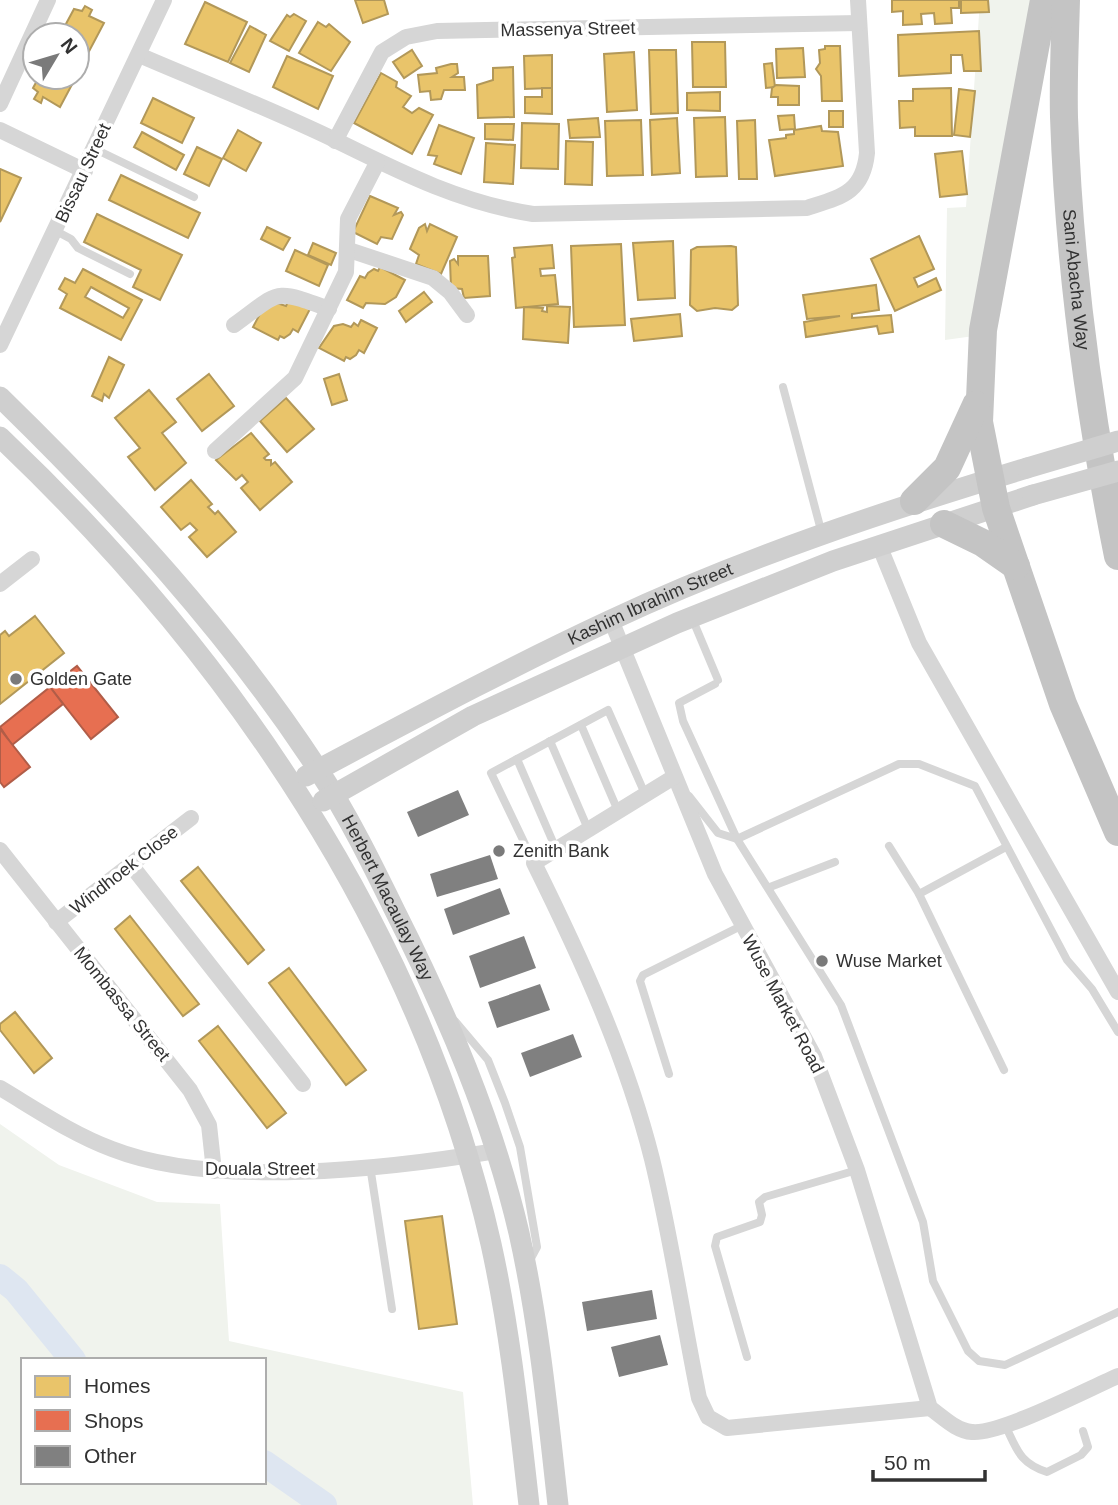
<svg xmlns="http://www.w3.org/2000/svg" width="1118" height="1505" viewBox="0 0 1118 1505" font-family="Arial,sans-serif">
	<style>
		.green { fill: #f0f3ed; fill-rule: evenodd }
		.homes { fill: #e9c46a; stroke: #b29859; stroke-width: 2; fill-rule: evenodd }
		.shops { fill: #e76f51; stroke: #b15d48; stroke-width: 2 }
		.lines { fill: none; stroke-linecap: round; stroke-linejoin: round }
		.river { stroke: #dee6f1; stroke-width: 26 }
		.building { fill: #808080 }
		.lane { stroke: #d6d6d6; stroke-width: 8 }
		.street { stroke: #d6d6d6; stroke-width: 16 }
		.secondary { stroke: #cfcfcf; stroke-width: 21 }
		.highway { stroke: #c4c4c4; stroke-width: 28 }
		.secondary-bridge { stroke: #cfcfcf; stroke-width: 21 }
		.poi-dot { fill: #7a7a7a; stroke: #fff; stroke-width: 2.5 }
		.labels { text-anchor: middle; dominant-baseline: central; stroke-width: 7; stroke-linejoin: round; paint-order: stroke }
		.street-label { font-size: 18px; fill: #323232; stroke: #fff }
		.poi-label { font-size: 18px; fill: #323232; stroke: #fff; text-anchor: start }
	</style>
	<rect width="100%" height="100%" fill="#fff"/>
	<g class="green">
		<path d="M980,0H1032L974,336L945,340L947,208L966,207Z"/>
		<path d="M0,1124L59,1165L157,1202L220,1204L229,1341L463,1392L473,1505H0ZM23,1360H264V1482H23Z"/>
	</g>
	<g class="homes">
		<path d="M355,0H384L388,14L363,23Z"/>
		<path d="M892,0H959V8H951L952,23L935,24L934,13L921,14L922,24L903,25V11L892,12Z"/>
		<path d="M961,0H988L989,12L961,13Z"/>
		<path d="M205,2L247,22L228,62L185,44Z"/>
		<path d="M85,6L92,10L89,16L104,23L77,74V35H60L74,9L82,11Z"/>
		<path d="M294,14L306,21L289,51L270,41L287,15L290,17Z"/>
		<path d="M318,22L326,27L329,24L350,42L331,71L299,53Z"/>
		<path d="M250,26L266,35L249,72L230,63Z"/>
		<path d="M979,31L981,71H964L962,55H951V73L899,76L898,35Z"/>
		<path d="M692,42H725L726,87H693Z"/>
		<path d="M825,46H840L842,101H822L821,76L816,69L820,63L819,50L825,49Z"/>
		<path d="M803,48L805,77L777,78L776,49Z"/>
		<path d="M412,50L422,66L404,78L393,62Z"/>
		<path d="M649,50H676L678,113L651,114Z"/>
		<path d="M634,52L637,110L607,112L604,54Z"/>
		<path d="M552,55V88L525,89L524,56Z"/>
		<path d="M287,56L333,76L318,109L273,87Z"/>
		<path d="M772,63L775,87L766,88L764,64Z"/>
		<path d="M451,64H457L458,73L452,77H464L465,90H444L441,99L431,100L430,91L420,92L418,75L437,73L436,68Z"/>
		<path d="M513,67L514,117L478,118L477,85L493,80V68Z"/>
		<path d="M381,73L397,82L396,87L411,96L403,107L412,113L419,108L433,115L412,154L354,123Z"/>
		<path d="M39,77H76L60,107L43,97L41,103L34,99L38,92L33,88Z"/>
		<path d="M776,85L799,86V105H778V97H771L772,88Z"/>
		<path d="M542,88H552V114L525,113V97H542Z"/>
		<path d="M951,88L952,136H915V127L900,128L899,101H913V89Z"/>
		<path d="M959,89L975,91L970,137L954,135Z"/>
		<path d="M720,92V111L687,110V93Z"/>
		<path d="M153,98L194,118L182,143L141,123Z"/>
		<rect x="829" y="111" width="14" height="16"/>
		<path d="M794,115L795,129L780,130L778,116Z"/>
		<path d="M725,117L727,176L696,177L694,118Z"/>
		<path d="M598,118L600,137L570,138L568,120Z"/>
		<path d="M677,118L680,173L652,175L650,120Z"/>
		<path d="M641,120L643,175L607,176L605,121Z"/>
		<path d="M755,120L757,179H739L737,121Z"/>
		<path d="M522,123L559,124L558,169L521,168Z"/>
		<path d="M485,124H514L513,140L485,139Z"/>
		<path d="M439,125L474,138L461,174L434,164L437,156L428,155Z"/>
		<path d="M821,126L822,131L838,132L843,166L775,176L769,140L786,138V135L794,134V130Z"/>
		<path d="M238,130L261,143L246,171L223,158Z"/>
		<path d="M142,132L184,155L176,170L134,147Z"/>
		<path d="M566,141L593,142L592,185L565,184Z"/>
		<path d="M486,143L515,145L513,184L484,182Z"/>
		<path d="M197,147L222,159L209,186L184,174Z"/>
		<path d="M962,151L967,194L940,197L935,154Z"/>
		<path d="M0,169L21,178L0,222Z"/>
		<path d="M121,175L200,213L188,238L109,200Z"/>
		<path d="M370,196L398,208L394,215L401,212L403,215L392,239L381,237L377,244L353,232Z"/>
		<path d="M97,214L182,255L160,300L133,287L141,270L84,242Z"/>
		<path d="M425,224L427,231L430,224L457,237L441,274L416,264L419,255L410,249L419,228Z"/>
		<path d="M267,227L290,238L283,250L261,239Z"/>
		<path d="M919,236L934,269L914,278L918,287L936,278L941,290L895,311L871,259Z"/>
		<path d="M673,241L675,298L638,300L633,243Z"/>
		<path d="M313,243L336,253L331,265L308,255Z"/>
		<path d="M621,244L625,325L574,327L571,246Z"/>
		<path d="M552,245L554,268L540,269L541,276L555,275L558,304L516,308L512,258L515,257L514,248Z"/>
		<path d="M731,246L736,247L738,305L732,310L715,308L697,311L690,305L691,250L697,247Z"/>
		<path d="M295,250L328,265L319,286L286,271Z"/>
		<path d="M458,256H488L490,296L464,298L462,289L451,288L450,261L454,259L458,264Z"/>
		<path d="M380,267L405,280L396,297L385,304L366,303L363,308L347,300L360,276L365,278L368,273L374,269L378,271Z"/>
		<path d="M83,269L142,300L121,340L60,308L67,294L59,289L65,278L75,283ZM91,287L129,308L123,318L85,297Z"/>
		<path d="M876,285L879,310L852,314V318L891,315L893,332L879,334L877,326L806,337L804,322L840,316L807,319L803,295Z"/>
		<path d="M424,292L432,302L406,322L399,311Z"/>
		<path d="M288,302L311,307L298,332L293,329L290,334L284,338L280,336L278,340L253,327L262,310L277,303L286,306Z"/>
		<path d="M547,306L570,307L568,343L523,339L524,307L543,308L542,311L547,312Z"/>
		<path d="M680,314L682,336L634,341L631,319Z"/>
		<path d="M361,320L377,328L364,353L359,350L356,355L350,359L346,357L344,361L319,348L334,326L343,324L351,327L354,323L358,326Z"/>
		<path d="M109,357L124,365L109,398L104,394L102,401L92,396Z"/>
		<path d="M209,374L234,406L202,431L177,399Z"/>
		<path d="M339,374L347,400L332,405L324,379Z"/>
		<path d="M149,390L176,422L162,433L186,463L155,490L128,457L140,448L115,418Z"/>
		<path d="M286,398L314,429L287,452L260,421Z"/>
		<path d="M251,433L269,454L264,458L266,460H271V465L275,462L292,482L260,510L241,488L248,482L242,475L236,480L216,460Z"/>
		<path d="M191,480L212,504L208,507L215,514L218,511L236,532L207,557L189,537L197,530L190,523L181,530L161,507Z"/>
		<path d="M35,616L64,653L0,704V635L5,631L9,636Z"/>
		<path d="M198,867L264,950L248,964L181,881Z"/>
		<path d="M130,916L199,1004L183,1016L115,929Z"/>
		<path d="M289,968L366,1070L346,1085L269,983Z"/>
		<path d="M15,1012L52,1058L34,1073L0,1030V1024Z"/>
		<path d="M218,1026L286,1113L267,1128L199,1041Z"/>
		<path d="M442,1216L457,1324L419,1329L405,1221Z"/>
	</g>
	<g class="shops">
		<path d="M77,666L118,717L91,739L50,687Z"/>
		<path d="M50,687L63,704L12,745L0,727Z"/>
		<path d="M0,729L30,767L4,787L0,782Z"/>
	</g>
	<g class="lines">
		<g class="river">
			<path d="M0,1277L16,1290L73,1360"/>
			<path d="M264,1463L324,1505"/>
		</g>
	</g>
	<g class="building">
		<path d="M458,790L469,815L418,837L407,812Z"/>
		<path d="M490,855L498,879L437,897L430,874Z"/>
		<path d="M500,888L510,914L453,935L444,909Z"/>
		<path d="M524,936L536,968L480,988L469,956Z"/>
		<path d="M540,984L550,1010L497,1028L488,1002Z"/>
		<path d="M573,1034L582,1057L530,1077L521,1053Z"/>
		<path d="M652,1290L657,1319L587,1331L582,1302Z"/>
		<path d="M660,1335L668,1365L619,1377L611,1347Z"/>
	</g>
	<g class="lines">
		<g class="lane">
			<path d="M95,149L194,197"/>
			<path d="M56,231L71,239L78,248L130,274"/>
			<path d="M783,387L822,534"/>
			<path d="M692,618L718,680"/>
			<path d="M715,684L679,703L683,721L737,839L841,1005L923,1222L933,1281L968,1351L979,1361L1005,1365L1118,1312"/>
			<path d="M581,725L618,811"/>
			<path d="M550,741L588,829"/>
			<path d="M517,759L556,849"/>
			<path d="M689,796L718,833L737,839L899,764H919L975,786L1067,960L1092,989L1118,1032"/>
			<path d="M889,846L919,894L1004,1070"/>
			<path d="M534,863L491,773L608,710L645,794"/>
			<path d="M770,887L835,862"/>
			<path d="M919,894L1006,847"/>
			<path d="M455,1021L488,1060L505,1103L520,1147L537,1247L530,1260"/>
			<path d="M669,1074L640,981L643,975L741,926"/>
			<path d="M370,1166L392,1309"/>
			<path d="M747,1357L715,1246L717,1237L760,1222L762,1215L759,1202L765,1197L857,1170"/>
			<path d="M1005,1425C1017,1449 1019,1463 1047,1472L1081,1455L1088,1447L1083,1431"/>
		</g>
		<g class="street">
			<path d="M139,55C204,83 271,109 335,140C400,172 461,203 533,214L807,208C841,197 863,193 867,153L858,0"/>
			<path d="M0,104L48,0"/>
			<path d="M0,130L85,171"/>
			<path d="M335,141L382,52L406,37L437,31L859,23"/>
			<path d="M349,250L433,278L450,292L467,315"/>
			<path d="M234,325C281,291 272,288 329,309"/>
			<path d="M0,345L164,0"/>
			<path d="M215,451L295,378L346,272L348,219L377,163"/>
			<path d="M879,545L919,643L1118,992"/>
			<path d="M0,584L32,559"/>
			<path d="M611,620L715,874L814,1056L857,1170L930,1408C943,1417 956,1431 972,1432C1000,1435 1088,1389 1118,1376"/>
			<path d="M674,777L534,863C581,958 626,1056 652,1159C671,1237 683,1319 699,1398L708,1417L727,1428L930,1408"/>
			<path d="M0,850L190,1090L209,1125L214,1171"/>
			<path d="M131,865L303,1084"/>
			<path d="M56,922L191,818"/>
			<path d="M0,1088C37,1110 72,1134 112,1149C214,1189 388,1169 496,1151"/>
		</g>
		<g class="secondary">
			<path id="s1" d="M0,397C117,511 229,633 319,771C348,815 372,864 395,911C447,1014 493,1121 519,1233C539,1322 548,1415 558,1505"/>
			<path d="M0,437C230,655 420,931 491,1244C510,1330 519,1417 529,1505"/>
			<path id="s2" d="M306,776C406,723 506,669 609,621C743,558 885,511 1027,468"/>
			<path d="M323,801L473,716L677,623L833,561L1033,495"/>
		</g>
		<g class="highway">
			<path d="M1044,0L983,330L979,422L996,508L1063,704L1118,832"/>
			<path id="s3" d="M1066,0C1065,39 1063,78 1064,117C1069,265 1089,412 1118,556"/>
			<path d="M914,501L947,468L976,405"/>
			<path d="M944,524L983,543L1016,566"/>
		</g>
		<g class="secondary-bridge">
			<path d="M1027,468L1118,441"/>
			<path d="M1033,495L1118,471"/>
		</g>
	</g>
	<g class="poi-dot">
		<circle cx="16" cy="679" r="7"/>
		<circle cx="499" cy="851" r="7"/>
		<circle cx="822" cy="961" r="7"/>
	</g>
	<g class="labels">
		<g class="street-label">
			<text transform="translate(568 29) rotate(-1)">Massenya Street</text>
			<text transform="translate(83 173) rotate(-65)">Bissau Street</text>
			<text stroke="none"><textPath href="#s3" startOffset="280">Sani Abacha Way</textPath></text>
			<text stroke="none"><textPath href="#s2" startOffset="385">Kashim Ibrahim Street</textPath></text>
			<text transform="translate(124 870) rotate(-38)">Windhoek Close</text>
			<text stroke="none"><textPath href="#s1" startOffset="637">Herbert Macaulay Way</textPath></text>
			<text transform="translate(122 1004) rotate(51)">Mombassa Street</text>
			<text transform="translate(783 1004) rotate(62)">Wuse Market Road</text>
			<text x="260" y="1169">Douala Street</text>
		</g>
		<g class="poi-label">
			<text x="30" y="679">Golden Gate</text>
			<text x="513" y="851">Zenith Bank</text>
			<text x="836" y="961">Wuse Market</text>
		</g>
	</g>
	<rect x="21" y="1358" width="245" height="126" fill="#ffffff" stroke="#adadad" stroke-width="2"/>
	<rect x="35" y="1376" width="35" height="21" fill="#e9c46a" stroke="#adadad" stroke-width="2"/>
	<text x="84" y="1393" font-size="21" fill="#323232">Homes</text>
	<rect x="35" y="1410" width="35" height="21" fill="#e76f51" stroke="#adadad" stroke-width="2"/>
	<text x="84" y="1428" font-size="21" fill="#323232">Shops</text>
	<rect x="35" y="1446" width="35" height="21" fill="#808080" stroke="#adadad" stroke-width="2"/>
	<text x="84" y="1463" font-size="21" fill="#323232">Other</text>
	<g transform="translate(56 56) rotate(52)"><circle r="33" fill="#ffffff" stroke="#adadad" stroke-width="2"/>
	<path d="M0-5L12 26L0 18L-12 26Z" fill="#7a7a7a"/>
	<text y="-10" font-size="19" font-weight="bold" text-anchor="middle" fill="#323232">N</text>
	</g>
	<path d="M873 1470v10h112v-10" fill="none" stroke="#323232" stroke-width="3.5"/>
	<text x="884" y="1470" font-size="21" fill="#323232" stroke="#ffffff" stroke-width="5" paint-order="stroke">50 m</text>
</svg>
